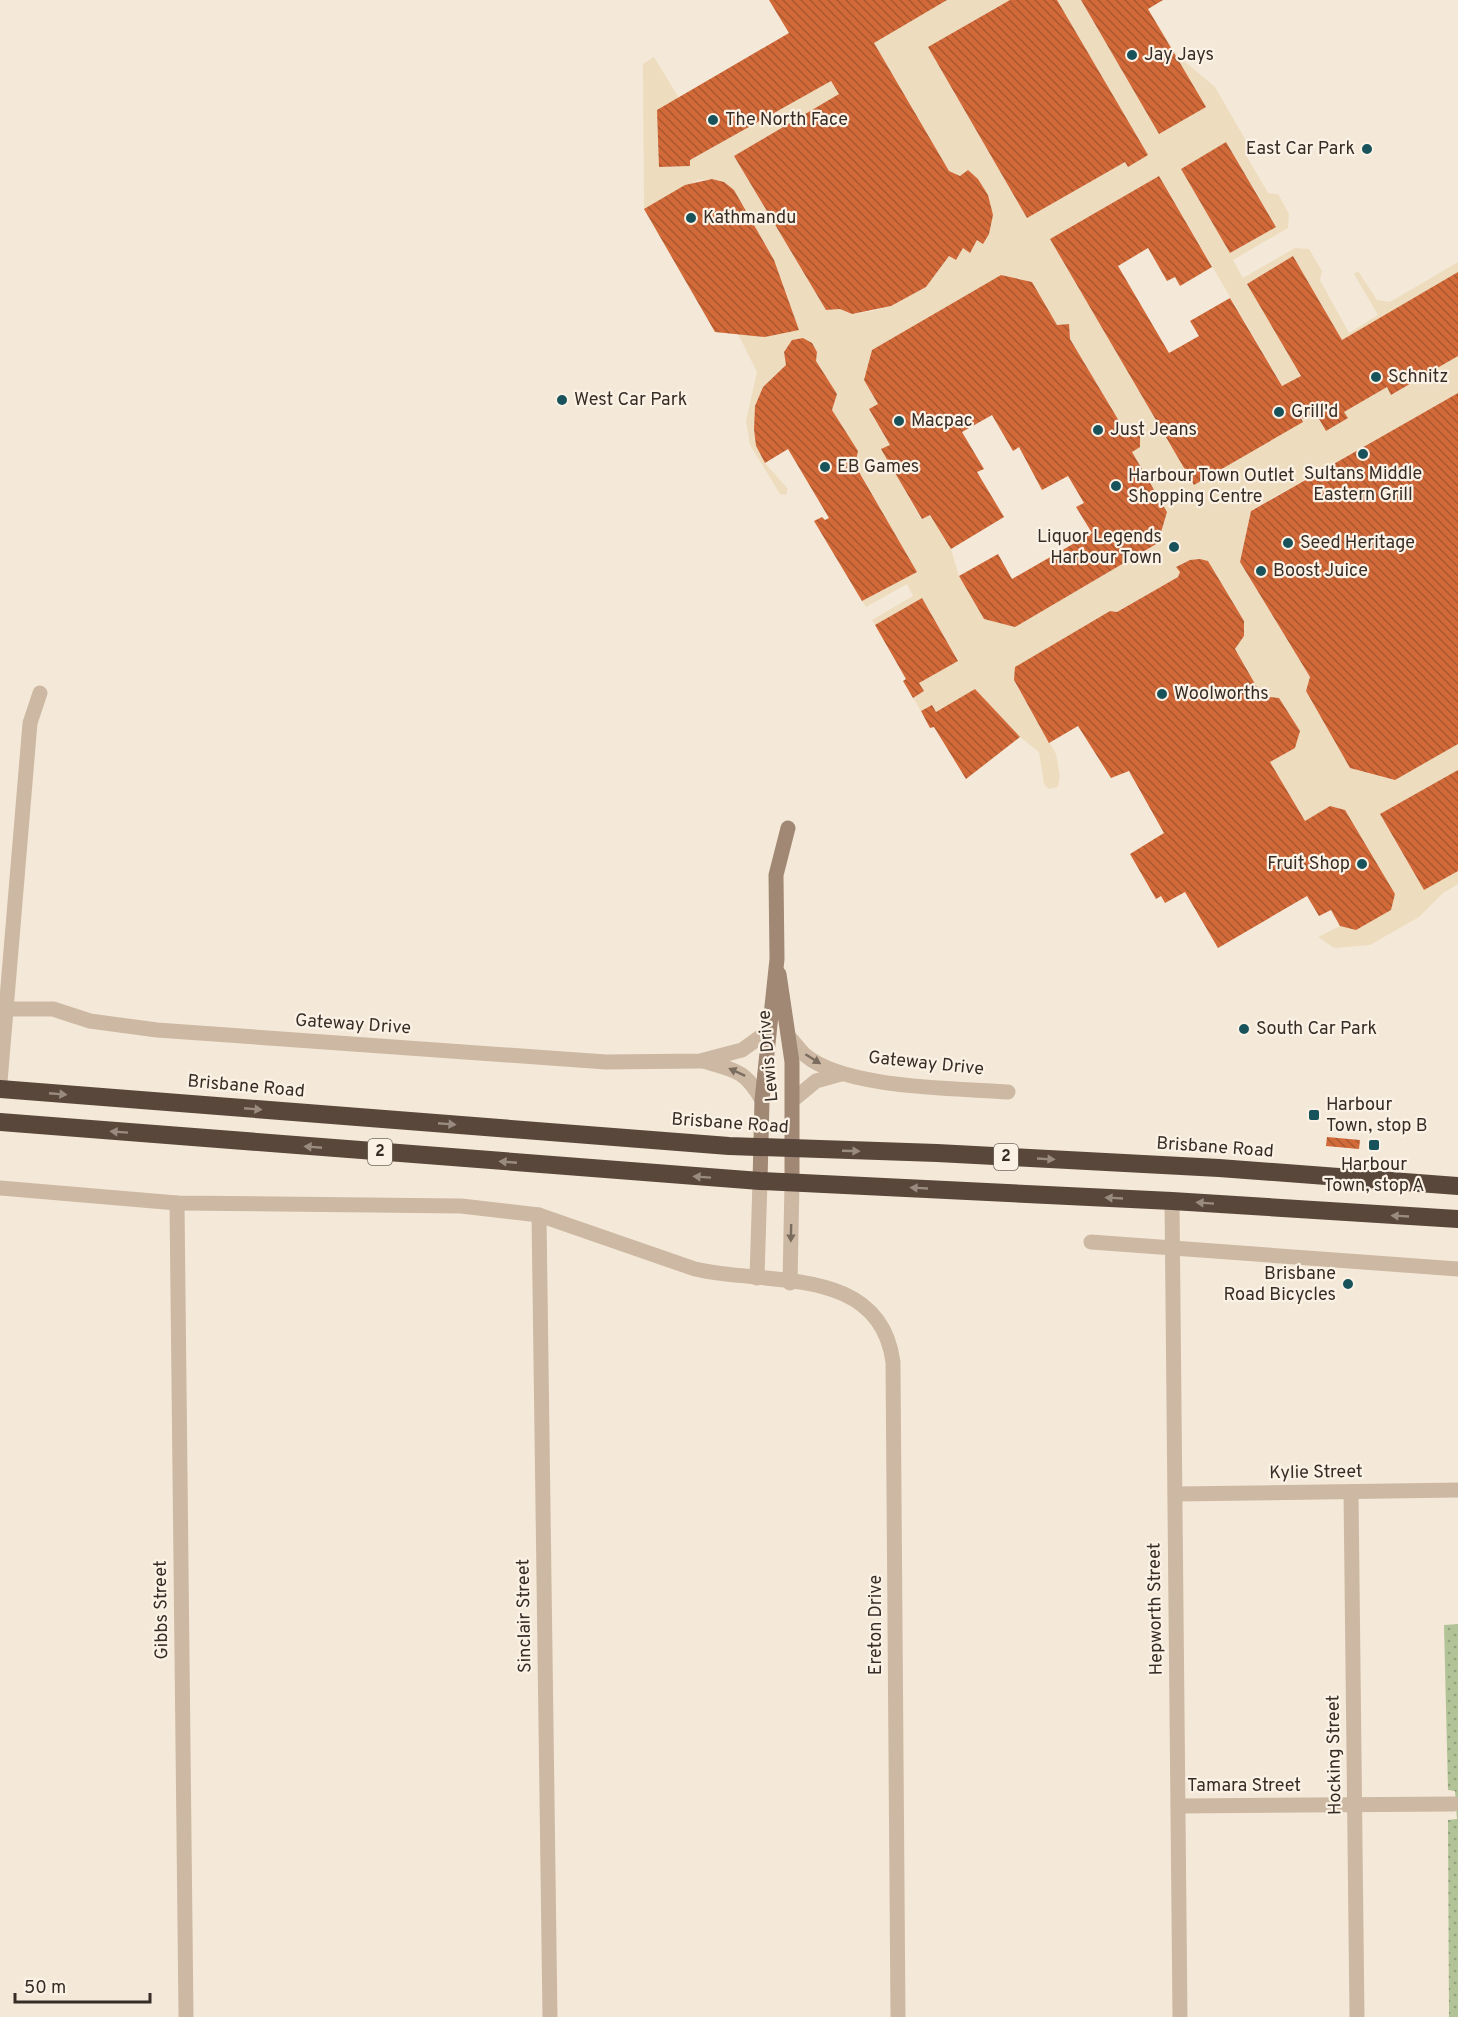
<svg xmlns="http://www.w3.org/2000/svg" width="1458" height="2017" viewBox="0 0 1458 2017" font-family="Overpass,sans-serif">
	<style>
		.park { fill: url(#park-dots) }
		.plaza { fill: #eddcbe; fill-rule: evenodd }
		.building { fill: url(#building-back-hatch) }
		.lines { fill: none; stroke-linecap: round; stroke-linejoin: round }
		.street { stroke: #cdb9a3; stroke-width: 15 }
		.secondary { stroke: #a18874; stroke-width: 15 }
		.highway { stroke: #59473c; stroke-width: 18 }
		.oneway { fill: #7a6c5e }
		.oneway2 { fill: #9a8b80 }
		.poi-dot { fill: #18535c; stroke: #fbf2e5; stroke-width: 2 }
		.labels { text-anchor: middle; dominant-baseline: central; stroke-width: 4.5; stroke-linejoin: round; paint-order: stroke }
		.shield { fill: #fbf2e5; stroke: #72685f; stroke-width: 1.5 }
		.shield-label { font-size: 16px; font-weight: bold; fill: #372d26 }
		.poi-label { font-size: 18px; fill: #372d26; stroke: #fbf2e5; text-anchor: start }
		.street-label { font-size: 18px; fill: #372d26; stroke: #fbf2e5 }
	</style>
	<defs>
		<pattern id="park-dots" width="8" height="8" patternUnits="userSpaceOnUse" patternTransform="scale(1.5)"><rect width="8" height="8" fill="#b2c497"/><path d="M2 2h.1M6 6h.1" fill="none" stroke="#92a07b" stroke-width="1.8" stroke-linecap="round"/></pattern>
		<pattern id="building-back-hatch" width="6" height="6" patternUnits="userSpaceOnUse" patternTransform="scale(1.5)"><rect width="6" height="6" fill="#d16939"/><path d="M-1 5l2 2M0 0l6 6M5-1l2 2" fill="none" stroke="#aa5730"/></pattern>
	</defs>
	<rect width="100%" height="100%" fill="#f4e9d8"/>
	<path class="park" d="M1458,1624V2017H1449L1448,1820L1457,1819L1455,1791L1448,1790L1444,1625Z"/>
	<path class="plaza" d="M947,0H1010L928,47L1027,218L1125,162L1128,167L1147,155L1057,0H1081L1159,134L1205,107L1148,9L1176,54L1215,87L1249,146L1247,157L1268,193L1278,194L1289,214L1288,228L1233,260L1243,278L1295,248L1309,249L1322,271L1320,280L1349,333L1378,315L1354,274L1358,271L1377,300L1390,302L1458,262V272L1342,340L1293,256L1248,284L1301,376L1283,387L1302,419L1315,412L1326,431L1347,418L1344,412L1387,387L1392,395L1458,356V393L1251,510L1240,562L1310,677L1306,691L1350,768L1393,780L1458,743V770L1380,815L1424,890L1458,871V884L1443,893L1419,917L1370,945L1334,948L1318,937L1340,926L1356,930L1391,910L1395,894L1345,810L1330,806L1305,821L1270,762L1295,748L1300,731L1279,698L1262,696L1235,649L1244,636V621L1208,561L1190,560L1176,567L1180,572L1178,577L1117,612L1110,611L1016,667L1014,681L1056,754L1060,776L1058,787L1049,789L1044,784L1039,752L1020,737L975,689L936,712L932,705L921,711L913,698L924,691L919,683L958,660L922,598L875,625L872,620L913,596L907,584L866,607L862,601L917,572L855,464L858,451L832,410L837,394L816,361L817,352L812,343L803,338L792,340L784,352L786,365L763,387L755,406L754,429L756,447L765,463L788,489L786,495L780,494L750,445L746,421L757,372L738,334L765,337L799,330L771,255L734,190L724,182L712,179L698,180L644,209L643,64L654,57L679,98L659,167L689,166L690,160L831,81L839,94L734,156L826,310L840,309L852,314L873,311L891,306L926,287L949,256L956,260L963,248L970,252L977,240L988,195L978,179L968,170L960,176L949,171L874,43ZM1226,142L1276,226L1231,253L1181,169ZM1159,176L1303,421L1194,485L1050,239ZM1001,275L1032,282L1057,325L1068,324L1070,339L1125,431L1140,434V446L1132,452L1167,512L1159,543L1015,626L984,619L959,576L951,549L930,515L921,519L882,450L890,445L869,410L878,404L864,380L872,350Z"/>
	<g class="building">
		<path d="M769,0H947L874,43L949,171L960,176L968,170L978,179L988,195L993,215L989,234L983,244L977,240L970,253L963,248L956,260L949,256L926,287L891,306L852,314L840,309L826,310L734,156L839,94L831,81L690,160V166L659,167L657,110L789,33Z"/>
		<path d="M1010,0H1057L1148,155L1128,167L1125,162L1027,218L928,47Z"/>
		<path d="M1081,0H1163L1148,9L1206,107L1159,134Z"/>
		<path d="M1226,142L1276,227L1230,253L1181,169Z"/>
		<path d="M1159,176L1212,267L1180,286L1175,277L1167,281L1148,248L1118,266L1169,353L1199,336L1190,321L1230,298L1282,386L1301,376L1247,284L1293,256L1342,340L1458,272V356L1391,395L1387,387L1344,412L1348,418L1326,431L1315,412L1303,419L1294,405L1303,422L1194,485L1050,239Z"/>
		<path d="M712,179L724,182L734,190L774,260L799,330L765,337L715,332L644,209L685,185Z"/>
		<path d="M1001,275L1032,282L1057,325L1069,324L1070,339L1125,431L1140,434V447L1132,452L1167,512L1158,543L1015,627L984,619L959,576L998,554L1012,579L1092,533L1076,507L1084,503L1068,476L1042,490L1019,447L1013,451L992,415L962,432L984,469L977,472L1004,517L951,549L930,515L922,519L881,449L890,445L869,409L878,404L864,380L872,350Z"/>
		<path d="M803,338L812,343L817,352L816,361L837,394L832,410L858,451L855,465L917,572L862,601L814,521L822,517L825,520L829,518L788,449L765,463L756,446L754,429L755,406L763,387L786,365L784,352L792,340Z"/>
		<path d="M1458,393V744L1395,780L1350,768L1306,691L1310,677L1240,562L1251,511Z"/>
		<path d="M1200,559L1208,561L1244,621V636L1235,649L1262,696L1279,698L1300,731L1295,748L1270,762L1305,821L1330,806L1345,810L1395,894L1391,910L1356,930L1340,926L1331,910L1319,916L1307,896L1218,948L1185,892L1165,903L1161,896L1156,899L1130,854L1164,833L1129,771L1111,778L1078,726L1049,743L1014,680L1015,667L1110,611L1117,612L1178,577L1180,572L1176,567L1190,560Z"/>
		<path d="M922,598L958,661L919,683L924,691L913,698L903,681L906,679L875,625Z"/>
		<path d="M975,689L1020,737L966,779L934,727L930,728L921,711L932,705L936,712Z"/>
		<path d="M1458,770V871L1424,890L1380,814Z"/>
		<path d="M1327,1137L1360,1140L1359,1149L1326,1146Z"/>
	</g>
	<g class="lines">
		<g class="street">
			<path d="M5,1009H53L90,1021L157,1030L606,1062L700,1061L742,1050L767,1032"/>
			<path d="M790,1038C795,1043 800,1051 805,1055C845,1089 956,1088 1008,1092"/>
			<path d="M703,1061C735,1070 745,1070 762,1100"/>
			<path d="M0,1082L30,723L40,693"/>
			<path d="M793,1100L816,1081L841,1074"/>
			<path d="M0,1188L177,1203L461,1206L539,1215L695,1269C767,1286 880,1264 893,1362L898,2017"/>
			<path d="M1172,1201L1180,2017"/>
			<path d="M177,1203L186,2017"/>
			<path d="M539,1215L550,2017"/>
			<path d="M1091,1242L1458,1269"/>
			<path d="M757,1278L760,1181"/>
			<path d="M790,1283L792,1183"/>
			<path d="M1351,1492L1357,2017"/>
			<path d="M1175,1494L1458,1490"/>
			<path d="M1178,1806L1454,1804"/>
		</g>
		<g class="secondary">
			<path d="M779,974L792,1062V1183"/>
			<path d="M760,1181L762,1100L777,959L776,875L788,828"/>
		</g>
		<g class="highway">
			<path d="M0,1089L729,1146L937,1153L1219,1168L1458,1186"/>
			<path d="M0,1122L760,1181L1172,1201L1458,1219"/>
		</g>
	</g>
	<defs><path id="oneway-solid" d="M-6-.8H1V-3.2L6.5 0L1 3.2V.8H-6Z" transform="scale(1.5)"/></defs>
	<g class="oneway">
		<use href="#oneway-solid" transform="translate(813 1059) rotate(32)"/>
		<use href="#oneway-solid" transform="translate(737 1072) rotate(-155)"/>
		<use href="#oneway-solid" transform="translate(791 1233) rotate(91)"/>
	</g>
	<g class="oneway2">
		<use href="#oneway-solid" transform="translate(58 1094) rotate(5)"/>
		<use href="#oneway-solid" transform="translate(253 1109) rotate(5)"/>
		<use href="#oneway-solid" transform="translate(447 1124) rotate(5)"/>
		<use href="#oneway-solid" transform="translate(119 1132) rotate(-176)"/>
		<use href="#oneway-solid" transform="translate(313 1147) rotate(-175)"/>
		<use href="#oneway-solid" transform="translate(851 1151) rotate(2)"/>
		<use href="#oneway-solid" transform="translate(1046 1159) rotate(3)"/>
		<use href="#oneway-solid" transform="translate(508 1162) rotate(-175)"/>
		<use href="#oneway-solid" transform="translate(702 1177) rotate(-176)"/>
		<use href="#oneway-solid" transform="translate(919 1188) rotate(-177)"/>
		<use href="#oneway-solid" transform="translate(1114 1198) rotate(-177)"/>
		<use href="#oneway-solid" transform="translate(1205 1203) rotate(-176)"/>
		<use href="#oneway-solid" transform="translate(1400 1216) rotate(-177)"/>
	</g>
	<g class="poi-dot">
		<circle cx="1132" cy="55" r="6"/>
		<circle cx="713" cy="120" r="6"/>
		<circle cx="1367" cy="149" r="6"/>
		<circle cx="691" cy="218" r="6"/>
		<circle cx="1376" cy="377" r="6"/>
		<circle cx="562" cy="400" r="6"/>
		<circle cx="1279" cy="412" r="6"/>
		<circle cx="899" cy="421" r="6"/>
		<circle cx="1098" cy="430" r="6"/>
		<circle cx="1363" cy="454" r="6"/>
		<circle cx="825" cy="467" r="6"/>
		<circle cx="1116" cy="486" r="6"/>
		<circle cx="1288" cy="543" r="6"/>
		<circle cx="1174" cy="547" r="6"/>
		<circle cx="1261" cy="571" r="6"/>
		<circle cx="1162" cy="694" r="6"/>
		<circle cx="1362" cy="864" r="6"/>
		<circle cx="1244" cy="1029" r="6"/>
		<rect x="1308" y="1109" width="12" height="12" rx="3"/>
		<rect x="1368" y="1139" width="12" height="12" rx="3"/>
		<circle cx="1348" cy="1284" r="6"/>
	</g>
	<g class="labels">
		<g class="shield">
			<rect x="368" y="1139" width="24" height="26" rx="4.5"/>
			<rect x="994" y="1144" width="24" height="26" rx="4.5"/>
		</g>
		<g class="shield-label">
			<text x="380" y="1152">2</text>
			<text x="1006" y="1157">2</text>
		</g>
		<g class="poi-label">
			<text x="1144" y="55">Jay Jays</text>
			<text x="725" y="120">The North Face</text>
			<text x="1355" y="149" text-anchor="end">East Car Park</text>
			<text x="703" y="218">Kathmandu</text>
			<text x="1388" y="377">Schnitz</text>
			<text x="574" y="400">West Car Park</text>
			<text x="1291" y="412">Grill'd</text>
			<text x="911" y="421">Macpac</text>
			<text x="1110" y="430">Just Jeans</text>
			<text x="837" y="467">EB Games</text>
			<text x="1363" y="474" text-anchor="middle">Sultans Middle<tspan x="1363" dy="21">Eastern Grill</tspan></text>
			<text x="1128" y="476">Harbour Town Outlet<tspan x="1128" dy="21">Shopping Centre</tspan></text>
			<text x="1162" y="537" text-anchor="end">Liquor Legends<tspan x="1162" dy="21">Harbour Town</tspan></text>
			<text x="1300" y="543">Seed Heritage</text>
			<text x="1273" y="571">Boost Juice</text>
			<text x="1174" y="694">Woolworths</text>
			<text x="1350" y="864" text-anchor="end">Fruit Shop</text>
			<text x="1256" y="1029">South Car Park</text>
			<text x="1326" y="1105">Harbour<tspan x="1326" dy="21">Town, stop B</tspan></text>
			<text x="1374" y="1165" text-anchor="middle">Harbour<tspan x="1374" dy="21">Town, stop A</tspan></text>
			<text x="1336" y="1274" text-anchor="end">Brisbane<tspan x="1336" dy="21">Road Bicycles</tspan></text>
		</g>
		<g class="street-label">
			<text transform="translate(353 1025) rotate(4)">Gateway Drive</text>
			<text transform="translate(769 1056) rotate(-95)">Lewis Drive</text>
			<text transform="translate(926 1064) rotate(6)">Gateway Drive</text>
			<text transform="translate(246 1087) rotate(5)">Brisbane Road</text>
			<text transform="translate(730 1124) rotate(4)">Brisbane Road</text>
			<text transform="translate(1215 1148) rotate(4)">Brisbane Road</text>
			<text transform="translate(1316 1473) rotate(-1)">Kylie Street</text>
			<text transform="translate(1156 1609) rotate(-91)">Hepworth Street</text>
			<text transform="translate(162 1610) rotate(-91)">Gibbs Street</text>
			<text transform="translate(525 1616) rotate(-91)">Sinclair Street</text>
			<text transform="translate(876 1625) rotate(-90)">Ereton Drive</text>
			<text transform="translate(1335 1755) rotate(-91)">Hocking Street</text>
			<text x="1244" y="1786">Tamara Street</text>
		</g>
	</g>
	<path d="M15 1993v9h135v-9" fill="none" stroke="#372d26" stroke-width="3"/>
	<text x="24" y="1993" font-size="18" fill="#372d26" stroke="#fbf2e5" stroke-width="4.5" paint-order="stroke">50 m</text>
</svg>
